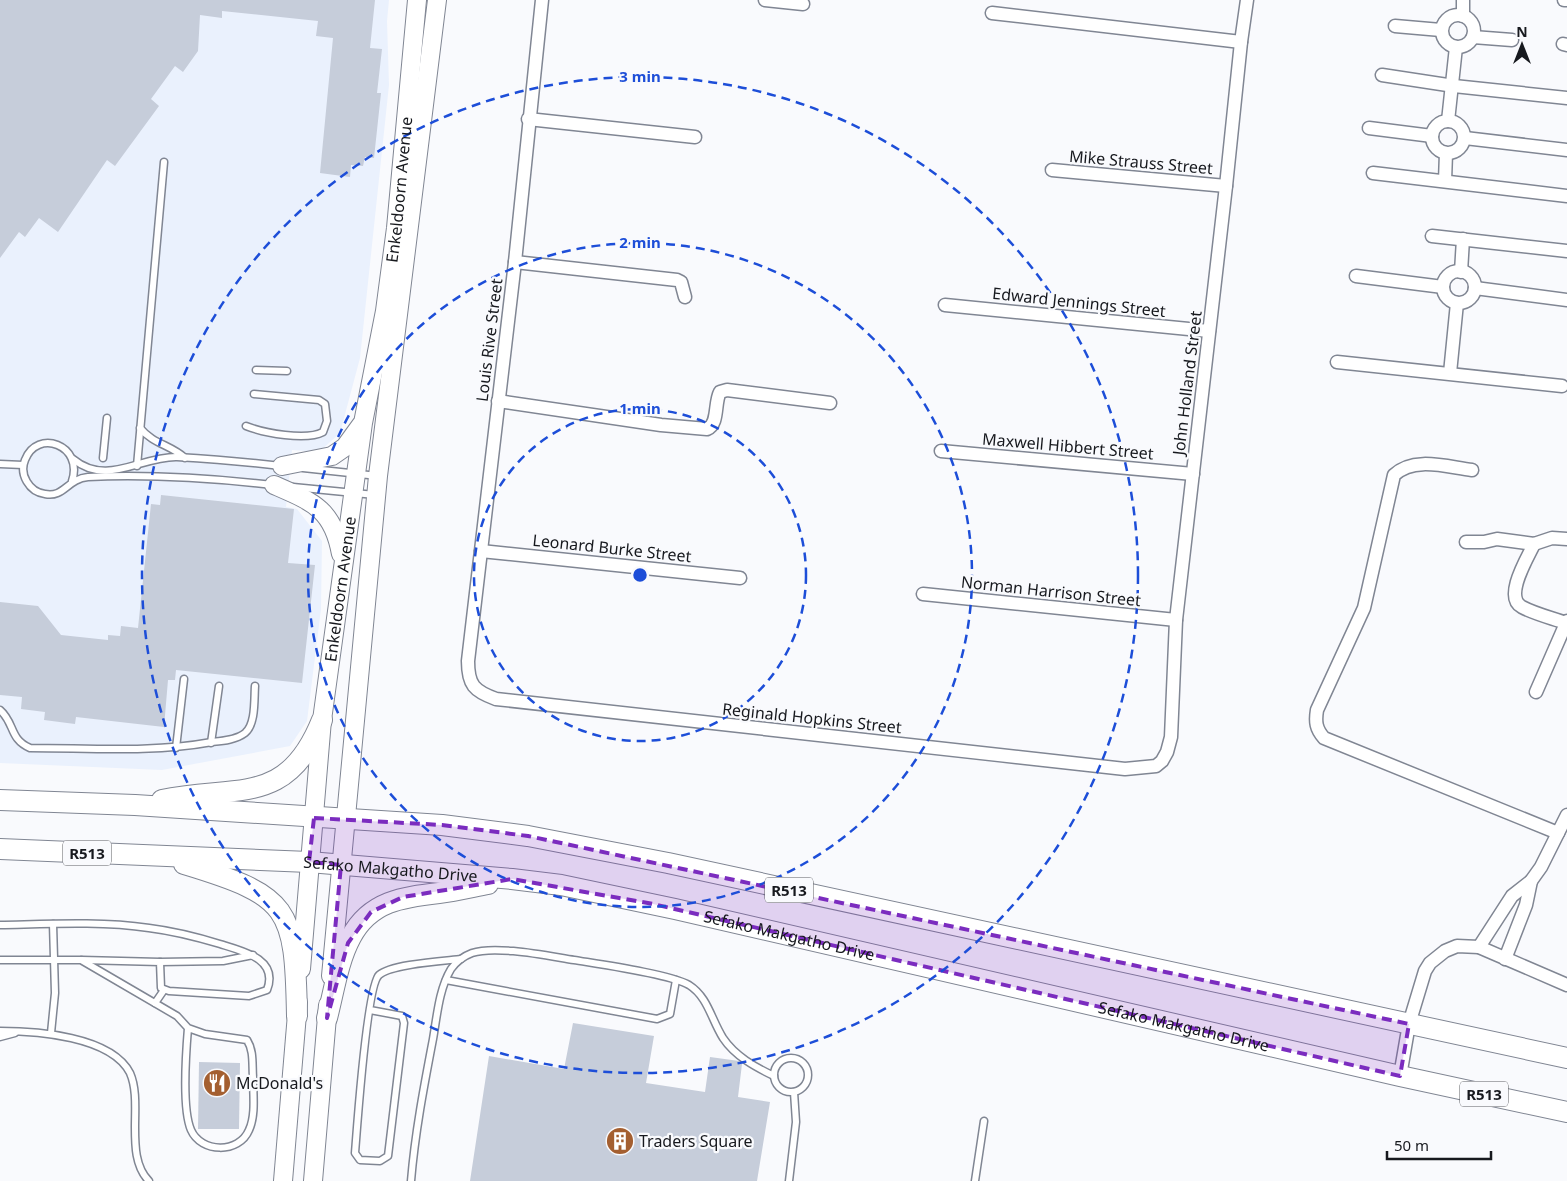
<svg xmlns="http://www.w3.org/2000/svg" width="1567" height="1181" viewBox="0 0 1567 1181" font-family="'Noto Sans',sans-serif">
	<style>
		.built { fill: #eaf1fd }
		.building { fill: #c6cdda }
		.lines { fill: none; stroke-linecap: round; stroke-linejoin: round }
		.lane-casing { stroke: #808693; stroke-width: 9 }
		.street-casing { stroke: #808693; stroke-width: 15 }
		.secondary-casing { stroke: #808693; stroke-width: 20 }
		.primary-casing { stroke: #808693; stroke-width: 22 }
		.lane { stroke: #fff; stroke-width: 6 }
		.street { stroke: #fff; stroke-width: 12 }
		.secondary { stroke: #fff; stroke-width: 18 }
		.primary { stroke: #fff; stroke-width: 20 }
		.marked { fill: #7b2cbf; fill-opacity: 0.2; stroke: #7b2cbf; stroke-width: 4; stroke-dasharray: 10 6; stroke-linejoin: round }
		.ring { fill: none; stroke: #1d4ed8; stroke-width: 2.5; stroke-dasharray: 9 6 }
		.labels { text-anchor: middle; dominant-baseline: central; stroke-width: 4.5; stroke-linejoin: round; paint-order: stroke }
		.shield { fill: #f9fafd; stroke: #5b5c61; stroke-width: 1 }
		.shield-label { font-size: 15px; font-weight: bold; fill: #17191e }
		.street-label { font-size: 16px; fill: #17191e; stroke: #f9fafd }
		.poi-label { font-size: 16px; fill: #17191e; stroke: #f9fafd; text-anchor: start }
		.centre { fill: #1d4ed8; stroke: #f9fafd; stroke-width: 2.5 }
		.ring-label { font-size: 15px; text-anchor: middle; font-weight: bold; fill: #1d4ed8; stroke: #f9fafd; stroke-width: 4.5; stroke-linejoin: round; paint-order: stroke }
	</style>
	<rect width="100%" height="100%" fill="#f9fafd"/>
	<path class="built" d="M0,0H389L387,21L389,85L360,358L340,433L319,452L292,450L286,507L297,509L322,541L321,609L307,721L290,746L162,770L0,763Z"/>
	<g class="building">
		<path d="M0,0H375L370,48L382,49L377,93H381L374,158L365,157L363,166L351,165L350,177L320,173L333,38L316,36L318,21L222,11V18L200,15L198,51L183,72L175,66L151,99L159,106L115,166L107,160L58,232L39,218L25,237L19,232L0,258Z"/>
		<path d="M161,495L294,509L288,563L315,565L302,683L176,670L175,680H168L164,727L76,717L75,724L44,720L45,712L21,709L22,697L0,695V602L38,606L61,635L108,640V635L120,636L121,626L138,628L151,504L160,505Z"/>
		<path d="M573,1023L654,1036L646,1083L705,1092L710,1057L739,1061L742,1064L738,1097L770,1102L757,1181H470L489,1056L564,1069Z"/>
		<path d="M199,1062L240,1063L239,1129H198Z"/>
	</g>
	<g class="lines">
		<defs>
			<g id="lane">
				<path d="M256,370L287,371"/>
				<path d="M246,426C264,433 306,441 323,432L327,421L325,404L319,400L254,394"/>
				<path d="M140,428C153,444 171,445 185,458"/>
				<path d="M103,458L107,418"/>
				<path d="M73,459C107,487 141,456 177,457C211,459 247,462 281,466"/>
				<path d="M0,464L23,465"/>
				<path d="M137,466L164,162"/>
				<path d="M303,468L378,476"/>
				<path d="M72,481C84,445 37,428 25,460C19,474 29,492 45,494C64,498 67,479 88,477C152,474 210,478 273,485"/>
				<path d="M293,487L375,495"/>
				<path d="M0,710C15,723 9,739 30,748C90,748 152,753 212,742C222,741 236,740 245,733C256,724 254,699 255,686"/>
				<path d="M211,743L219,686"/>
				<path d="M176,748L184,679"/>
				<path d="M0,925C49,924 100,921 149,928C173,931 197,937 220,944C243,951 279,959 267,990L249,996L169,991L161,988L160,962L82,960"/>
				<path d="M0,960H81L177,1016L188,1028L205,1034L247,1040C254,1051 252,1064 253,1077C253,1094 256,1115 249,1130C239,1154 201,1153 191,1130C182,1109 186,1052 188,1028"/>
				<path d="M160,962L223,961L253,955"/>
				<path d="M446,980L657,1019L670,1014L676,980"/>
				<path d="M155,1003L164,990"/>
				<path d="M370,1010L402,1016L404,1023L388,1156L380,1161L360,1160L355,1153C357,1128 367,985 379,975C391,964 444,961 461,959"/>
				<path d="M0,1031C36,1031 111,1036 130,1073C137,1089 135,1110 135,1127C135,1145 135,1167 149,1181"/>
				<path d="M51,1033L55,993L53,924"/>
				<path d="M0,1037L15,1033"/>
				<circle cx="791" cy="1075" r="17"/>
				<path d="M411,1181C415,1133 424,1086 433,1039C437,1016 439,989 451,969C456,962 464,956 472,953C496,945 548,956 574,960C598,964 670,974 689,985C708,997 711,1019 723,1038C735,1056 755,1067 774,1076"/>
				<path d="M789,1181L796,1122L794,1092"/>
				<path d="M975,1181L984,1121"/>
			</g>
			<g id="street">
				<path d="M542,0L515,262L468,661C468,685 474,691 496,699L1125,769L1156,766L1162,761L1167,752L1171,737L1176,620L1226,186L1241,42L1247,0"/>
				<path d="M765,0L803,4"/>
				<path d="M1463,0V16"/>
				<path d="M1564,0H1567"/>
				<path d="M992,13L1241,42"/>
				<circle cx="1458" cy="31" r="16"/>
				<path d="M1395,26L1441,30"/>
				<path d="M1473,37L1512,40"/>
				<path d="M1563,44L1567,45"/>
				<path d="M1382,75L1454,86L1567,98"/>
				<path d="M528,119L695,137"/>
				<path d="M1448,121L1456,47"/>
				<circle cx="1448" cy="137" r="16"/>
				<path d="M1369,128L1432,136"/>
				<path d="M1465,138L1567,150"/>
				<path d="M1052,170L1226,186"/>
				<path d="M1373,173L1567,196"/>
				<path d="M1445,181L1446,153"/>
				<path d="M1432,236L1567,251"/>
				<path d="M515,262L677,280L681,282L685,297"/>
				<circle cx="1459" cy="287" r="16"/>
				<path d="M1461,272L1463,239"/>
				<path d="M1356,276L1443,287"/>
				<path d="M1475,288L1567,300"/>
				<path d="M945,305L1209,331"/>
				<path d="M1337,362L1562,386"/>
				<path d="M1450,373L1457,303"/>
				<path d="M498,401L661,425L707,429C719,424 714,403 720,392L727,390L830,403"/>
				<path d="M941,451L1193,474"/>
				<path d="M1472,470C1447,467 1414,456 1394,475L1364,608L1317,710C1315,722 1316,729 1324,738L1558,833"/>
				<path d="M1466,542H1484L1497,539L1534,544L1552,538L1567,539"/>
				<path d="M1534,544C1528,557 1503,597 1522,607C1535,614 1552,618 1566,623"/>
				<path d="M481,551L740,578"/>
				<path d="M923,594L1176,620"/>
				<path d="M1536,692L1567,621"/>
				<path d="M1479,947L1512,896L1531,881L1541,867L1567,815"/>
				<path d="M1505,959L1526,905L1531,881"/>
				<path d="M1400,1076L1409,1024L1425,971L1430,963L1445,951L1457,946L1479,947L1567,985"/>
			</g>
			<g id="secondary">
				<path d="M282,466L332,456L345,447L361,425"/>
				<path d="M274,485C313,502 333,509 341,554"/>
				<path id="s1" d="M301,969L322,720L363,423L385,311L396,228L417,0"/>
				<path d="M331,976L378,476L437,0"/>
				<path d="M283,1181L298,1002"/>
				<path d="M313,1181L328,1005"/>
			</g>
			<g id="primary">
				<path d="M0,800L135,805L442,825L528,836L668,863L1567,1058"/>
				<path d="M162,800C237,784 287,808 322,720"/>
				<path id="s2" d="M0,849L309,862L512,879L561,885L675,909L1400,1076L1567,1112"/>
				<path d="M184,864C290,896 295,907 297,1016"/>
				<path d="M327,1018C334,991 338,961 351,937C370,901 403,897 439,893C456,891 472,887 488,884"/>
			</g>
		</defs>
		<use href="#lane" class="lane-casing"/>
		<use href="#street" class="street-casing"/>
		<use href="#secondary" class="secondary-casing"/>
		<use href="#primary" class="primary-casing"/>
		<use href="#lane" class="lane"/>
		<use href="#street" class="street"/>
		<use href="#secondary" class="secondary"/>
		<use href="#primary" class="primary"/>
	</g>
	<path class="marked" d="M314,818L442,825L528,836L1409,1024L1400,1076L653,904L512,879L403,897L371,912L348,943L327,1018L341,865L309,862Z"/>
	<g class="ring">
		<circle cx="640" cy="575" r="166"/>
		<circle cx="640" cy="575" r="332"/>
		<circle cx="640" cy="575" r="498"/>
	</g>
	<defs>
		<symbol id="restaurant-disc" viewBox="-11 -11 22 22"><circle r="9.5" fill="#a45f30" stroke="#f9fafd"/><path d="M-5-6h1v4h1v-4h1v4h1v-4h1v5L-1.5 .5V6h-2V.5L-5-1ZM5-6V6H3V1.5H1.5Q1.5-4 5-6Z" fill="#fff"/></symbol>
		<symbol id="building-disc" viewBox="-11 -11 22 22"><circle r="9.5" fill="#a45f30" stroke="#f9fafd"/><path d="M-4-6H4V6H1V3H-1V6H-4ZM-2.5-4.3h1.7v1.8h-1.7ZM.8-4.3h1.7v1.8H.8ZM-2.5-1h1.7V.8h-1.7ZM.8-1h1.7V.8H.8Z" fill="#fff"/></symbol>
	</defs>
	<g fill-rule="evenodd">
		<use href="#restaurant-disc" x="201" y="1067" width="32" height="32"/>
		<use href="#building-disc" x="604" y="1125" width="32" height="32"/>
	</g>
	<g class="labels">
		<g class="shield">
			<rect x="63" y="840.5" width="48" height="25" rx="4"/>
			<rect x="765" y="877.5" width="48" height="25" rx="4"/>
			<rect x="1460" y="1081.5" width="48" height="25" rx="4"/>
		</g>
		<g class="shield-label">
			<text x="87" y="853">R513</text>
			<text x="789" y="890">R513</text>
			<text x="1484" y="1094">R513</text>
		</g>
		<g class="street-label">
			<text transform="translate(1141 162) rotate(5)">Mike Strauss Street</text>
			<text stroke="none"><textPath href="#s1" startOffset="786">Enkeldoorn Avenue</textPath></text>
			<text transform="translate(1079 302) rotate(6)">Edward Jennings Street</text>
			<text transform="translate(489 340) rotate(-83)">Louis Rive Street</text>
			<text transform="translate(1187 383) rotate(-83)">John Holland Street</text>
			<text transform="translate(1068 446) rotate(5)">Maxwell Hibbert Street</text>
			<text transform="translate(612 548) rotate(6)">Leonard Burke Street</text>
			<text stroke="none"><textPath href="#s1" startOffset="382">Enkeldoorn Avenue</textPath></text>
			<text transform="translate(1051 591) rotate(6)">Norman Harrison Street</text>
			<text transform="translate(812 718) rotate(6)">Reginald Hopkins Street</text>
			<text stroke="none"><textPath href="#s2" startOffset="391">Sefako Makgatho Drive</textPath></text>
			<text stroke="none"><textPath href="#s2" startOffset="796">Sefako Makgatho Drive</textPath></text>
			<text stroke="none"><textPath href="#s2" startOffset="1201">Sefako Makgatho Drive</textPath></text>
		</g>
		<g class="poi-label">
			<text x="236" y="1083">McDonald's</text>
			<text x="639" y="1141">Traders Square</text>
		</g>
	</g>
	<circle cx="640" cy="575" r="8" class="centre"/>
	<g class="ring-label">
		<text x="640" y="82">3 min</text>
		<text x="640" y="248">2 min</text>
		<text x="640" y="414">1 min</text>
	</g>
	<g transform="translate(1522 45)" stroke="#f9fafd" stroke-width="4" paint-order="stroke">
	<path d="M0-4L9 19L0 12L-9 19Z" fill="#17191e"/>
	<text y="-8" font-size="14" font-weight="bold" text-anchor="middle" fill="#17191e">N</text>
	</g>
	<path d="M1387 1151v8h104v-8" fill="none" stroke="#17191e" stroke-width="2.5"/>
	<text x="1394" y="1151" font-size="15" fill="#17191e" stroke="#f9fafd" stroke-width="4" paint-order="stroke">50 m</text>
</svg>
